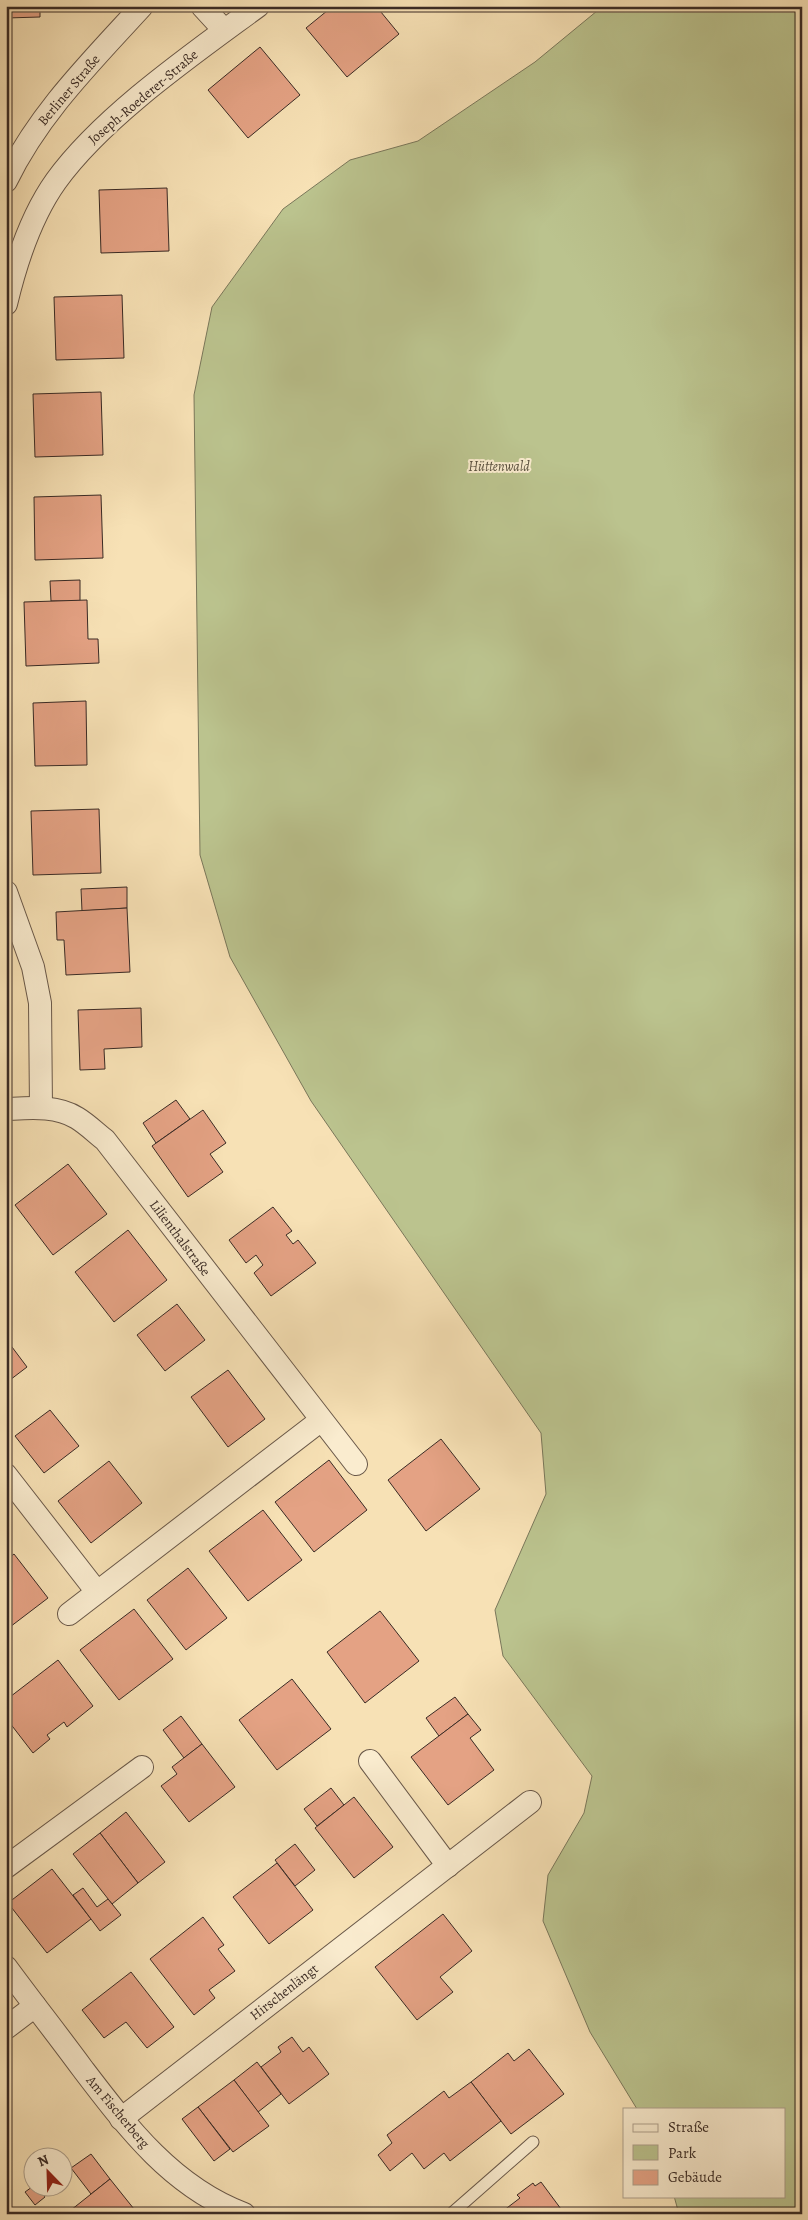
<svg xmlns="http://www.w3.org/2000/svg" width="808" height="2220" viewBox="0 0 808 2220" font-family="Alegreya,serif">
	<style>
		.green { fill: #bbc38e; stroke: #7a775a }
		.building { fill: #e4a284; stroke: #3a2b25 }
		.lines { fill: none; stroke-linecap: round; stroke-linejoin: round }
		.service-casing { stroke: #695849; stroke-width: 13 }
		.minor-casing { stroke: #695849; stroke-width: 24 }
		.service { stroke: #faeccf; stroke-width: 11 }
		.minor { stroke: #faeccf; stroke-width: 22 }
		.labels { text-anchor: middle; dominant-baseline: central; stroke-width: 4; stroke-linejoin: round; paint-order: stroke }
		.street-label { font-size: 14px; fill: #3a2b25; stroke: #faeccf }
		.park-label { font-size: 14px; font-style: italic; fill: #5a513f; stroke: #faeccf }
	</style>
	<rect width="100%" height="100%" fill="#f7e1b5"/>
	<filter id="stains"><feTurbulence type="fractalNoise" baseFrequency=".004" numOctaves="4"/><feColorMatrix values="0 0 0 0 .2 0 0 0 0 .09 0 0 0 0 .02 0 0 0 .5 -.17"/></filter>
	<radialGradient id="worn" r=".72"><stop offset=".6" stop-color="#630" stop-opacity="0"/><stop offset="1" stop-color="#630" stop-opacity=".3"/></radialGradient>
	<path class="green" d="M603,6H802V2214H679L674,2196H784V2109H637L590,2032L543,1921L548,1875L584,1813L592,1776L503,1656L495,1610L546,1494L541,1433L311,1101L230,957L200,855L194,395L212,307L283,209L350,160L418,141L535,62Z"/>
	<g class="building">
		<path d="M6,6H40V17L6,18Z"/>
		<path d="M333,6H376L399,34L347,77L306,28Z"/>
		<path d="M260,47L300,95L248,138L208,90Z"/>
		<path d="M167,188L169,251L101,253L99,190Z"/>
		<path d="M122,295L124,358L56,360L54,297Z"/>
		<path d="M101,392L103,455L35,457L33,394Z"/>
		<path d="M101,495L103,558L35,560L34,497Z"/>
		<path d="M80,580V601H51L50,581Z"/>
		<path d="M87,600L88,639H98L99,663L26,666L24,602Z"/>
		<path d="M86,701L87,765L35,766L33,703Z"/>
		<path d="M99,809L101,873L33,875L31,811Z"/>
		<path d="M127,887V908L82,911L81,889Z"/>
		<path d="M127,908L130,972L66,975L64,940H57L56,912Z"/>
		<path d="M141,1008L142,1047L104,1049L105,1069L80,1070L78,1010Z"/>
		<path d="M176,1100L190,1119L156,1143L143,1123Z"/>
		<path d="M203,1110L226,1143L210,1154L223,1172L188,1197L152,1146Z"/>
		<path d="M68,1164L107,1214L53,1255L15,1205Z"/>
		<path d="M273,1207L292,1231L286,1235L293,1244L298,1240L316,1263L271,1296L254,1273L263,1265L256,1255L246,1263L229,1240Z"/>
		<path d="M128,1230L167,1280L114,1322L75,1272Z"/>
		<path d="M177,1304L205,1340L165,1371L137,1335Z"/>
		<path d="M6,1339L27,1367L6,1383Z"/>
		<path d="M228,1370L265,1419L228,1447L191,1397Z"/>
		<path d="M50,1410L79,1446L44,1473L15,1436Z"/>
		<path d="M441,1439L480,1489L426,1531L388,1480Z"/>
		<path d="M329,1460L367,1510L314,1552L275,1502Z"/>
		<path d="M109,1461L142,1503L91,1543L58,1501Z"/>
		<path d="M263,1510L302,1560L248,1601L209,1551Z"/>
		<path d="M14,1554L48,1598L6,1630V1560Z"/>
		<path d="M188,1568L227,1618L186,1650L147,1600Z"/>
		<path d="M134,1609L173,1659L119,1700L80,1650Z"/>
		<path d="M380,1611L419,1661L365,1703L327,1652Z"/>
		<path d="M58,1660L93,1706L67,1727L64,1722L47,1735L50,1739L33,1753L6,1718V1700Z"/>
		<path d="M292,1679L331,1729L277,1770L239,1720Z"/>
		<path d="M455,1697L468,1714L439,1736L426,1718Z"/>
		<path d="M468,1714L481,1730L470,1738L494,1770L448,1805L411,1757Z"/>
		<path d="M181,1716L202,1744L184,1758L163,1730Z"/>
		<path d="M202,1744L235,1787L189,1822L161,1786L177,1774L172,1767Z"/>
		<path d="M331,1788L344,1805L317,1826L304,1809Z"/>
		<path d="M354,1797L393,1847L354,1878L315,1828Z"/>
		<path d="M126,1812L165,1862L138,1883L100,1833Z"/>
		<path d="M100,1833L138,1883L112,1904L73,1854Z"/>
		<path d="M295,1844L315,1870L295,1886L275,1860Z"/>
		<path d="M277,1863L313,1910L269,1944L233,1897Z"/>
		<path d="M52,1869L91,1919L47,1953L8,1903Z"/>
		<path d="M83,1888L97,1907L108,1899L121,1915L100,1931L73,1895Z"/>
		<path d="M443,1914L472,1951L440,1977L453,1992L417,2020L375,1967Z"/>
		<path d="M203,1917L224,1945L218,1949L235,1971L209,1990L215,1998L194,2015L150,1959Z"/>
		<path d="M131,1972L174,2027L147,2048L126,2022L104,2038L82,2010Z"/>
		<path d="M292,2037L303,2052L309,2047L329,2074L289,2104L261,2067L281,2052L278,2047Z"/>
		<path d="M529,2049L564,2094L511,2134L471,2082L508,2053L514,2061Z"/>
		<path d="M257,2062L281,2094L258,2112L234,2080Z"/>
		<path d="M234,2080L269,2126L233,2152L198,2107Z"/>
		<path d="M471,2082L501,2121L450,2161L444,2153L424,2169L412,2153L390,2171L378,2155L392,2143L387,2135L444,2091L449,2098Z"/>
		<path d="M198,2107L230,2149L214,2161L182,2119Z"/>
		<path d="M91,2154L110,2179L91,2194L71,2168Z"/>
		<path d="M110,2179L138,2214H74L71,2210Z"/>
		<path d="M541,2182L561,2209L554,2214H499L520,2198L517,2195L533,2183L535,2186Z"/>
		<path d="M32,2187L38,2188L45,2197L35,2205L25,2192Z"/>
	</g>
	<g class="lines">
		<defs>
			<path id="service" d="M451,2214L533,2142"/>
			<g id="minor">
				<path d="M202,6L224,30"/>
				<path d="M6,181C39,113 91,62 142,6"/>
				<path d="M6,304C16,262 31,216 56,181C103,116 193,54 258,6"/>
				<path d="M6,892L33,967L40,1003L41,1108"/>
				<path d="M6,1109C29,1108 56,1105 77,1118C87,1124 96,1133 105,1140L356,1464"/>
				<path d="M6,1475L97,1592"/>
				<path d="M69,1614L320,1421"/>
				<path d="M370,1761L448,1866"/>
				<path d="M6,1867L142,1767"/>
				<path d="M6,1967C31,2001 57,2034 82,2068C127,2127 172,2187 244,2214"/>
				<path d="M6,2028L35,2006"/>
				<path d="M121,2119L530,1802"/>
			</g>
		</defs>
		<use href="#service" class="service-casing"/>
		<use href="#minor" class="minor-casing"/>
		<use href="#service" class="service"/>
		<use href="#minor" class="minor"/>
	</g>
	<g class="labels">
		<g class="street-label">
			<text transform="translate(69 90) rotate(-50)">Berliner Straße</text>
			<text transform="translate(143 97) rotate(-40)">Joseph-Roederer-Straße</text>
			<text transform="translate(180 1238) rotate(53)">Lilienthalstraße</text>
			<text transform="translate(284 1992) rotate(-38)">Hirschenlängt</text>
			<text transform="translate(118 2112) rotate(50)">Am Fischerberg</text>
		</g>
		<g class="park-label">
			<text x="499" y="466">Hüttenwald</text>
		</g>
	</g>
	<rect width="808" height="2220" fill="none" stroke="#f7e1b5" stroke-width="25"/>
	<rect x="8" y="8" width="793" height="2205" fill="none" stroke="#3a2b25" stroke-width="2.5"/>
	<rect x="12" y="12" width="783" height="2195" fill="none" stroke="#3a2b25"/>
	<rect x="623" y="2108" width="162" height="90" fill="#faeccf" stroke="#ad9f8b"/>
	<rect x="633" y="2124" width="25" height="8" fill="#faeccf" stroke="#ad9f8b"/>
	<text x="668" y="2132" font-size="15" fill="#3a2b25">Straße</text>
	<rect x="633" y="2145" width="25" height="15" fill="#bbc38e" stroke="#ad9f8b"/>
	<text x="668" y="2158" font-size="15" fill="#3a2b25">Park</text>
	<rect x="633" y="2170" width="25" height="15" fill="#e4a284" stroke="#ad9f8b"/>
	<text x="668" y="2182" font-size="15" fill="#3a2b25">Gebäude</text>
	<g transform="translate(48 2172) rotate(337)"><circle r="24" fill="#faeccf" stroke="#ad9f8b"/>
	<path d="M0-4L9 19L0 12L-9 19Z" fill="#8f2418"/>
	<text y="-8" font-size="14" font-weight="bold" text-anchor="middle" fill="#3a2b25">N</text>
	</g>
	<rect width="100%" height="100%" filter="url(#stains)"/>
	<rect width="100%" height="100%" fill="url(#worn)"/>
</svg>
